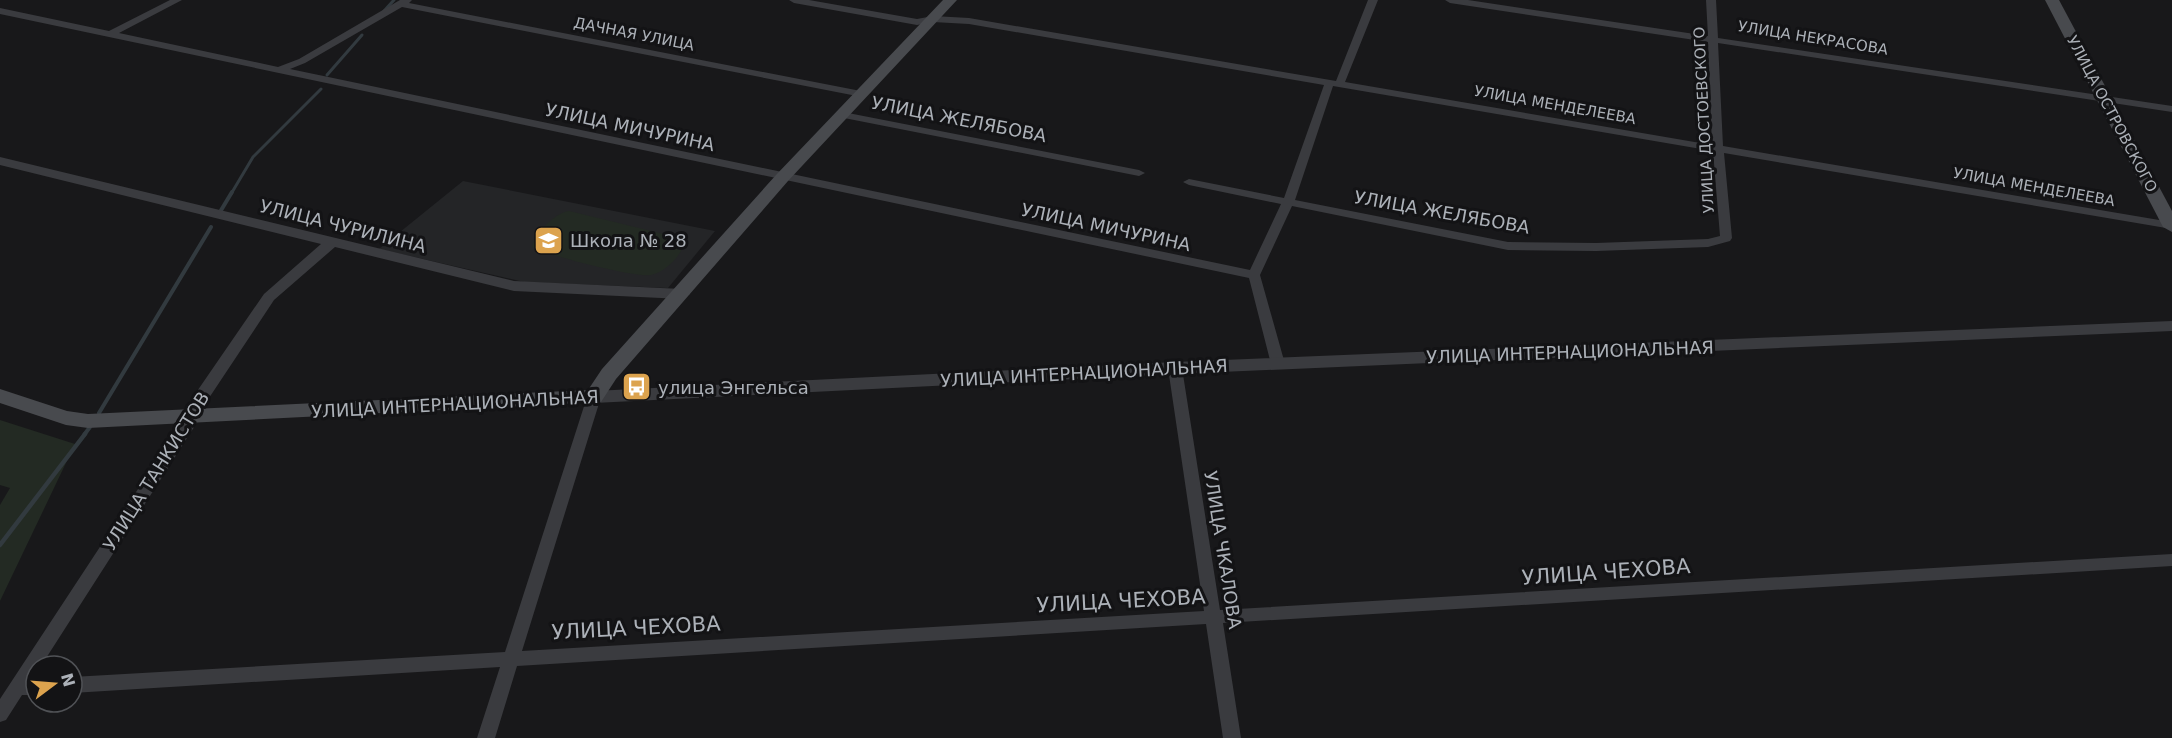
<svg xmlns="http://www.w3.org/2000/svg" width="2172" height="738" viewBox="0 0 2172 738" font-family="'DejaVu Sans',sans-serif">
	<style>
		.built { fill: #242527 }
		.green { fill: #232a23 }
		.lines { fill: none; stroke-linecap: round; stroke-linejoin: round }
		.stream-far2 { stroke: #323a3f; stroke-width: 3 }
		.stream-far1 { stroke: #323a3f; stroke-width: 4 }
		.stream { stroke: #323a3f; stroke-width: 4.5 }
		.minor { fill: #3a3b3f; fill-rule: evenodd }
		.tertiary { fill: #3a3b3f; fill-rule: evenodd }
		.secondary { fill: #484a4e; fill-rule: evenodd }
		.labels { text-anchor: middle; dominant-baseline: central; stroke-width: 6; stroke-linejoin: round; paint-order: stroke }
		.far-street-label { font-size: 15px; fill: #acb1b8; stroke: #131315 }
		.street-label { font-size: 18px; fill: #acb1b8; stroke: #131315 }
		.poi-label { font-size: 18px; fill: #acb1b8; stroke: #131315; text-anchor: start }
		.near-street-label { font-size: 21px; fill: #acb1b8; stroke: #131315 }
	</style>
	<rect width="100%" height="100%" fill="#18181a"/>
	<path class="built" d="M463,181L715,231L668,288L524,282L379,249Z"/>
	<g class="green">
		<path d="M569,211L676,237L684,244C680,257 665,272 651,275C636,278 546,255 532,247C535,233 555,213 569,211Z"/>
		<path d="M0,420L75,444L0,601V505L10,488L0,485Z"/>
	</g>
	<g class="lines">
		<g class="stream-far2">
			<path d="M384,11L394,0"/>
			<path d="M327,75L362,35"/>
			<path d="M231,194L253,157L321,89"/>
		</g>
		<g class="stream-far1">
			<path d="M220,212L232,192"/>
			<path d="M99,413L211,227"/>
			<path d="M84,435L90,427"/>
		</g>
		<path class="stream" d="M0,545L85,434"/>
		<g class="minor">
			<path d="M170,0H182L119,33L278,67L299,59L400,0H412L409,3L866,92V96L862,97L402,7L305,63L290,69L1250,270L1281,204L1189,185L1183,182L1189,179L1284,198L1324,85L969,24L933,22L917,25L794,3L789,0H809L917,19L933,16L969,18L1336,81L1368,0H1378L1345,82L1712,145L1708,42L1450,3L1445,0H1468L1708,36L1706,0H1716L1718,38L2172,106V112L1718,43L1723,146L2171,222L2172,229L1724,153L1732,238L1730,241L1708,247L1596,251L1508,250L1292,206L1260,275L1285,364L1278,369L1271,364L1249,278L0,14V8L109,31ZM1333,86L1713,151L1720,236L1708,239L1596,243L1508,242L1295,200Z"/>
			<path d="M843,112L1139,170L1145,173L1139,176L839,117V113Z"/>
			<path d="M1175,363L1182,368L1220,610L2172,554V566L1223,623L1241,738H1223L1206,624L517,666L495,738H477L500,667L72,693V677L505,652L587,397L594,392L601,397L522,651L1204,611L1168,368Z"/>
			<path d="M193,412L198,413L200,417L198,421L41,666H36V673L32,680L36,679V695H22L6,720L0,722V699L188,413Z"/>
		</g>
		<g class="tertiary">
			<path d="M0,157L514,281L682,289L690,294L682,299L514,291L335,247L274,300L207,401L199,421H187L184,417L191,400L264,294L321,244L0,165Z"/>
			<path d="M2172,321V331L1175,374L594,403L586,397L594,391L1175,362Z"/>
		</g>
		<g class="secondary">
			<path d="M943,0H957L788,181L616,379L601,402L88,428L66,425L0,403V389L67,411L88,414L588,390L602,369L776,175Z"/>
			<path d="M2045,0H2059L2172,211V232L2163,227Z"/>
		</g>
	</g>
	<defs>
		<symbol id="school-square" viewBox="-11 -11 22 22"><rect x="-9" y="-9" width="18" height="18" rx="4" fill="#dca34e" stroke="#131315"/><path d="M0-5L7-2L0 1L-7-2ZM-4 1L0 2.5L4 1V4Q0 6-4 4Z" fill="#fff"/></symbol>
		<symbol id="bus-square" viewBox="-11 -11 22 22"><rect x="-9" y="-9" width="18" height="18" rx="4" fill="#dca34e" stroke="#131315"/><path d="M-5-6H5V4H4V6H2V4H-2V6H-4V4H-5ZM-3.5-4V0h7V-4ZM-3.5 1.2v1.5H-2V1.2ZM2 1.2v1.5H3.5V1.2Z" fill="#fff"/></symbol>
	</defs>
	<g fill-rule="evenodd">
		<use href="#school-square" x="532" y="224" width="33" height="33"/>
		<use href="#bus-square" x="620" y="370" width="33" height="33"/>
	</g>
	<g class="labels">
		<g class="far-street-label">
			<text transform="translate(634 34) rotate(11)">ДАЧНАЯ УЛИЦА</text>
			<text transform="translate(1813 38) rotate(9)">УЛИЦА НЕКРАСОВА</text>
			<text transform="translate(1555 105) rotate(10)">УЛИЦА МЕНДЕЛЕЕВА</text>
			<text transform="translate(2112 114) rotate(62)">УЛИЦА ОСТРОВСКОГО</text>
			<text transform="translate(1704 120) rotate(-93)">УЛИЦА ДОСТОЕВСКОГО</text>
			<text transform="translate(2034 187) rotate(10)">УЛИЦА МЕНДЕЛЕЕВА</text>
		</g>
		<g class="street-label">
			<text transform="translate(959 119) rotate(11)">УЛИЦА ЖЕЛЯБОВА</text>
			<text transform="translate(630 127) rotate(12)">УЛИЦА МИЧУРИНА</text>
			<text transform="translate(1442 212) rotate(10)">УЛИЦА ЖЕЛЯБОВА</text>
			<text transform="translate(343 226) rotate(14)">УЛИЦА ЧУРИЛИНА</text>
			<text transform="translate(1106 227) rotate(12)">УЛИЦА МИЧУРИНА</text>
			<text transform="translate(1570 352) rotate(-2)">УЛИЦА ИНТЕРНАЦИОНАЛЬНАЯ</text>
			<text transform="translate(1084 373) rotate(-3)">УЛИЦА ИНТЕРНАЦИОНАЛЬНАЯ</text>
			<text transform="translate(455 404) rotate(-3)">УЛИЦА ИНТЕРНАЦИОНАЛЬНАЯ</text>
			<text transform="translate(156 471) rotate(-58)">УЛИЦА ТАНКИСТОВ</text>
			<text transform="translate(1223 550) rotate(81)">УЛИЦА ЧКАЛОВА</text>
		</g>
		<g class="poi-label">
			<text x="570" y="240">Школа № 28</text>
			<text x="658" y="387">улица Энгельса</text>
		</g>
		<g class="near-street-label">
			<text transform="translate(1606 572) rotate(-4)">УЛИЦА ЧЕХОВА</text>
			<text transform="translate(1121 601) rotate(-3)">УЛИЦА ЧЕХОВА</text>
			<text transform="translate(636 628) rotate(-3)">УЛИЦА ЧЕХОВА</text>
		</g>
	</g>
	<g transform="translate(54 684) rotate(74)"><circle r="28" fill="#131315" stroke="#505256" stroke-width="1.5"/>
	<path d="M0-4.5L10 22L0 15L-10 22Z" fill="#dca34e"/>
	<text y="-9" font-size="16" font-weight="bold" text-anchor="middle" fill="#acb1b8">N</text>
	</g>
</svg>
